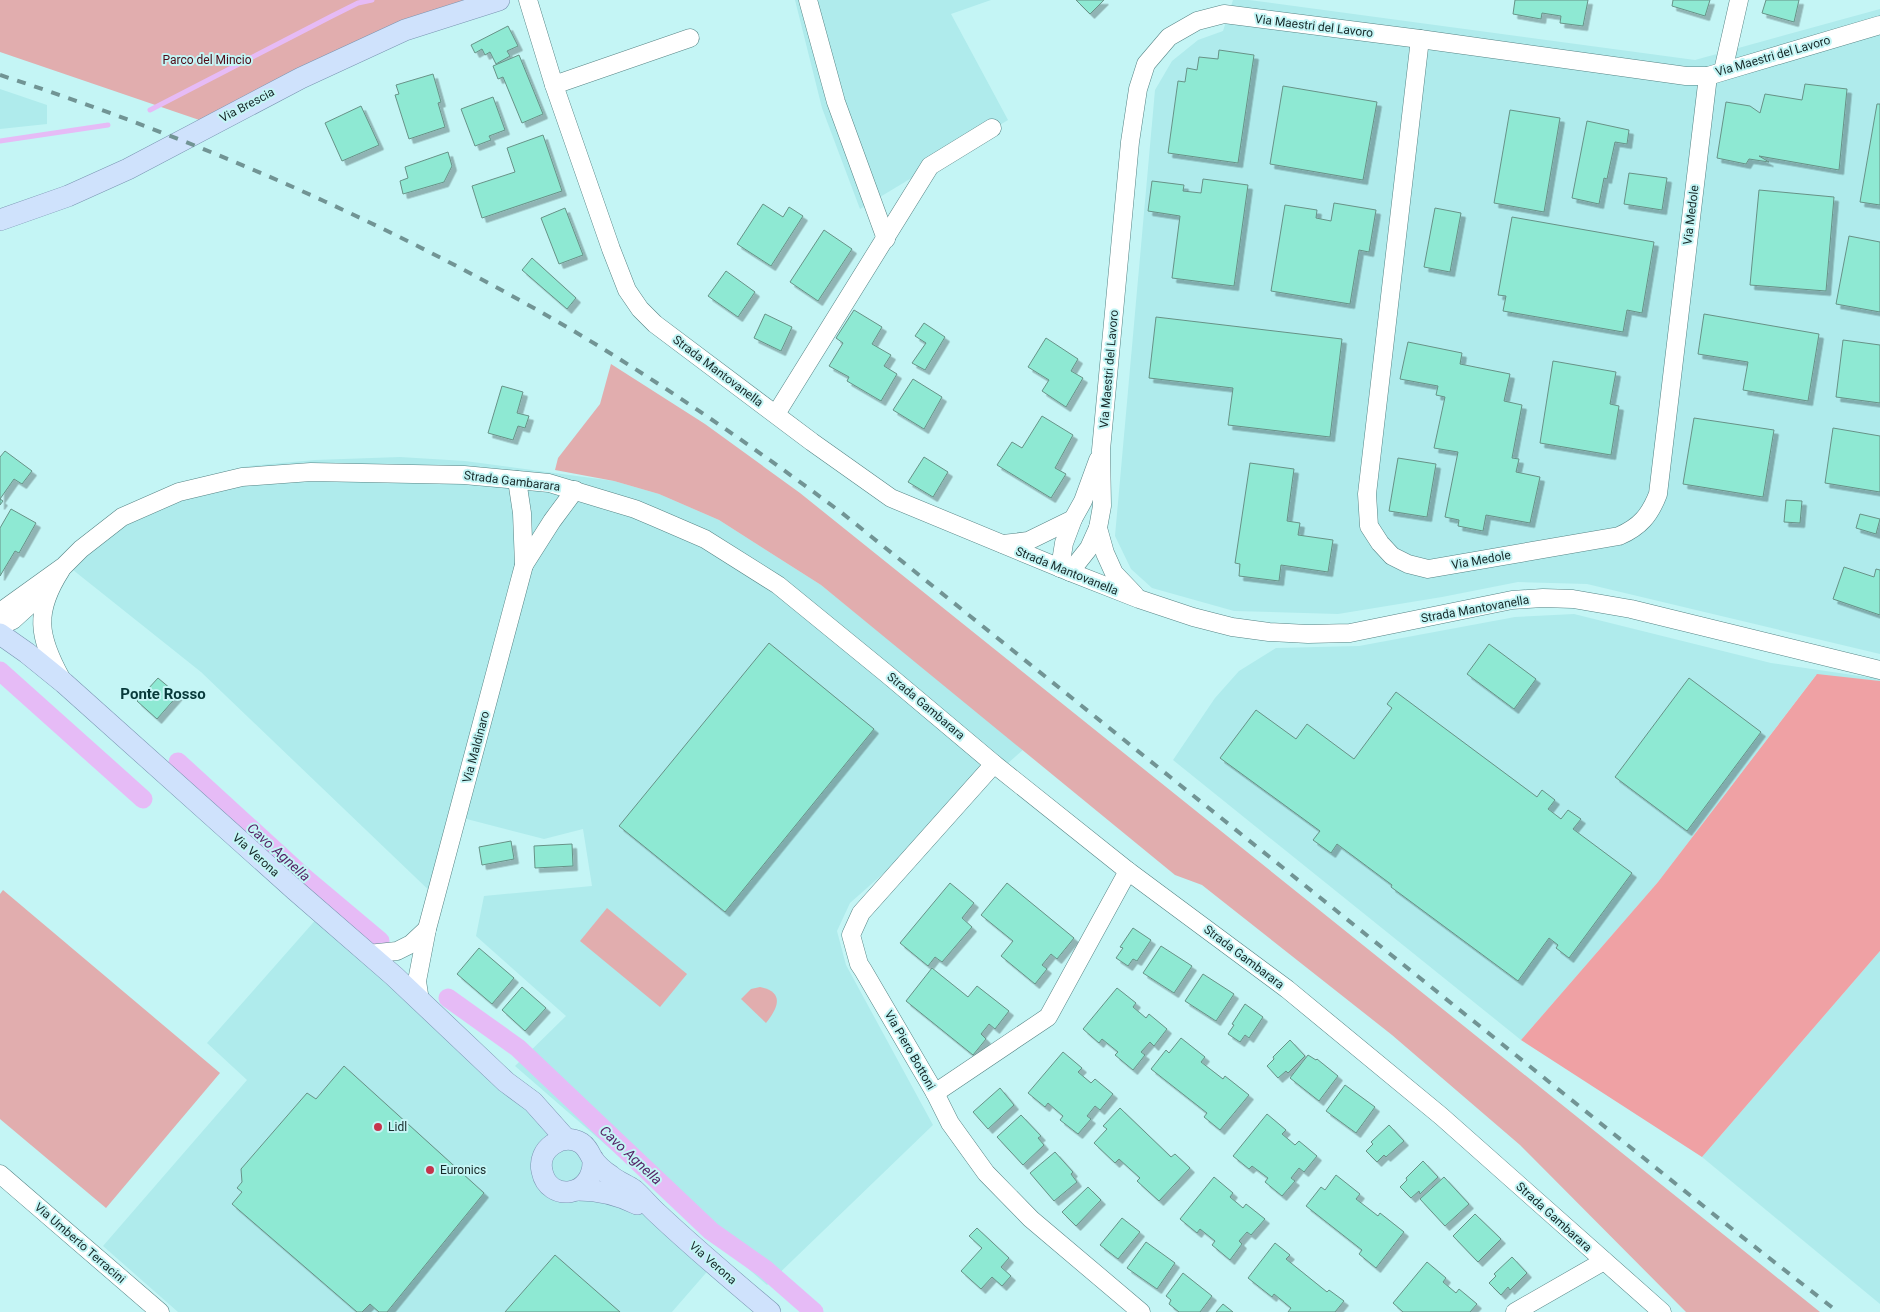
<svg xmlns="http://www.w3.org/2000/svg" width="1880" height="1312" viewBox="0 0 1880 1312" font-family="Roboto,sans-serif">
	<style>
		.built { fill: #afebec }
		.green { fill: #e1adae }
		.forest { fill: #efa1a4 }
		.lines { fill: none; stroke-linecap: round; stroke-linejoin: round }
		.stream { stroke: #e6bbf6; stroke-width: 5 }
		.canal { stroke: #e6bbf6; stroke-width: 19 }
		.building { fill: #8ee9d3; stroke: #679287; filter: url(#shadow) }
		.minor-casing { stroke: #568485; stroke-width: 19 }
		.major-casing { stroke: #7994b1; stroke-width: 22 }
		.minor { stroke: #fff; stroke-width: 18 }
		.major { stroke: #cfe2fc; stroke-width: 21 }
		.rail { stroke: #719494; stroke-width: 4; stroke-dasharray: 9 9; stroke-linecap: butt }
		.poi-dot { fill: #c5344b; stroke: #c4f5f5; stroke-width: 2 }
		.labels { text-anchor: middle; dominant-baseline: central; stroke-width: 4; stroke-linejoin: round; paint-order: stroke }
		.street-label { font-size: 12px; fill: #162929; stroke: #c4f5f5 }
		.park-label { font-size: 12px; fill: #4f0b17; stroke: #c4f5f5 }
		.poi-label { font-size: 12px; fill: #162929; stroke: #c4f5f5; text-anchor: start }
		.water-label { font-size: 14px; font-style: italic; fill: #531f63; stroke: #c4f5f5 }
		.quarter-label { font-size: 15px; font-weight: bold; fill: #07393a; stroke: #c4f5f5 }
	</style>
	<defs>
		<filter id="shadow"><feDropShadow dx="4.5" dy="4.5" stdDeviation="0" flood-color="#0004"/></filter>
	</defs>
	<rect width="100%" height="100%" fill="#c4f5f5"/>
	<g class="built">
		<path d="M795,0H991L951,14L1008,120L860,209L822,108Z"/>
		<path d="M1233,0H1249L1695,60L1880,9V654L1587,584L1518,582L1442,597L1338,614L1234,611L1152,588L1131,569L1115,536L1155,90L1172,61L1198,40L1223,31Z"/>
		<path d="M0,89L47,105V124L0,129Z"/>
		<path d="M400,457L465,461L614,481L659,494L719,520L821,585L1024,749L850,903L837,931L846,965L933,1125L767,1285L515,1066L566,1016L476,936L484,896L592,886L583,829L544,839L459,817L437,898L201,672L58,558L80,538L116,511L178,483L248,466L315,460Z"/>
		<path d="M1574,614L1771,663L1880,679V681L1816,675L1658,882L1521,1040L1173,760L1215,698L1239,671L1276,648L1359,646L1515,617Z"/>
		<path d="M319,916L712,1266L672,1312H178L103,1246L247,1080L207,1043Z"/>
		<path d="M1880,951V1304L1702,1157Z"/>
	</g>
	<g class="green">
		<path d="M0,0H500L211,124L0,52Z"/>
		<path d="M611,364L705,424L800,493L1820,1312H1686L1520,1145L1392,1035L1202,885L1175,875L821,585L719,520L659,494L614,481L555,470L558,458L600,404Z"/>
		<path d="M3,890L220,1073L106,1208L0,1119V894Z"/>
		<path d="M607,908L687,974L660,1007L580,941Z"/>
		<path d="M760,987C785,992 778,1008 766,1023L741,999L751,989Z"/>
	</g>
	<path class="forest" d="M1817,674L1880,681V951L1702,1157L1521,1040L1658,882Z"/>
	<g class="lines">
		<g class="stream">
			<path d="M150,110L332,16L358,3L372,0"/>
			<path d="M0,141L108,125"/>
		</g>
		<g class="canal">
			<path d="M0,671L143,799"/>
			<path d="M178,762L305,878L380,941"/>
			<path d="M448,998L518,1048L711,1231L765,1269L814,1312"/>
		</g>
	</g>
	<g class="building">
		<path d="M1076,0H1104L1090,14Z"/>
		<path d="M1515,0H1588L1583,26L1560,23L1561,16L1542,13L1541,19L1513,14Z"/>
		<path d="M1673,0H1710L1705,16L1672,6Z"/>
		<path d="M1766,0H1799L1794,22L1762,13Z"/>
		<path d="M508,26L518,46L507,51L510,56L496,64L490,52L485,55L482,49L475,53L471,45Z"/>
		<path d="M1219,50L1254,55L1238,163L1168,153L1178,81L1185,82L1187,68L1197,70L1199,57L1218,59Z"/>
		<path d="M519,55L543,114L522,123L503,77L498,79L493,66Z"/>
		<path d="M433,74L441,102L438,103L445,127L409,139L395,95L399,94L396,85Z"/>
		<path d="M1805,84L1847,89L1839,170L1759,156L1769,162L1749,159L1746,164L1717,158L1726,102L1750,106L1760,113L1765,94L1802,100Z"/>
		<path d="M1283,86L1377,102L1363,180L1270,164Z"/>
		<path d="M493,97L505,130L489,136L491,140L475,146L461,109Z"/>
		<path d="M1877,104H1880V205L1860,202Z"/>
		<path d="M361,106L379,145L342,161L325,123Z"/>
		<path d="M1510,110L1560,118L1544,212L1494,203Z"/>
		<path d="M1587,121L1629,130L1627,144L1615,142L1607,179L1604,178L1599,204L1572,198Z"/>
		<path d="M543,135L562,191L482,218L472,186L515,172L507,148Z"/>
		<path d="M448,152L452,166L444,182L403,194L400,181L408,178L405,167Z"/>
		<path d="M1629,173L1667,178L1662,210L1624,204Z"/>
		<path d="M1203,179L1248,185L1234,286L1172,278L1180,216L1148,211L1152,181L1184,185L1183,191L1201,193Z"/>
		<path d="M1759,190L1834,197L1826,291L1750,285Z"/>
		<path d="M1334,203L1376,210L1369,252L1359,250L1350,304L1271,291L1285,205L1317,210L1316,218L1331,221Z"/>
		<path d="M763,204L783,217L789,207L803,216L771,266L737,244Z"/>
		<path d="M565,208L583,255L559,264L541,218Z"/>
		<path d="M1435,208L1461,213L1450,272L1424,267Z"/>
		<path d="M1512,217L1654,242L1642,313L1627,310L1623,332L1503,311L1506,296L1498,295Z"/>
		<path d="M824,230L852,249L818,301L790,282Z"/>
		<path d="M1849,236L1880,242V312L1836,304Z"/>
		<path d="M532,258L576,298L567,309L522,270Z"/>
		<path d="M726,271L755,292L738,317L708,296Z"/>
		<path d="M854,310L882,327L872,344L891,355L884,366L897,374L881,401L847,381L849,377L829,366L843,343L836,338Z"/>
		<path d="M765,314L792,327L781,351L754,338Z"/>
		<path d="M1704,314L1819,334L1808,401L1743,390L1748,362L1698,354Z"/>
		<path d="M1156,317L1342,339L1330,437L1228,425L1233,388L1149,378Z"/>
		<path d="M924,323L945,337L925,370L912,363L926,343L915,336Z"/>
		<path d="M1046,338L1078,359L1071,371L1083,378L1066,407L1042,391L1049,380L1028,367Z"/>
		<path d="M1843,340L1880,345V403L1836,397Z"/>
		<path d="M1408,342L1462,353L1460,364L1510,374L1504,401L1522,405L1512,458L1519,459L1516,472L1540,477L1530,523L1486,515L1483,531L1458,526L1459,520L1445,517L1458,452L1434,448L1445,397L1436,395L1438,386L1400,379Z"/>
		<path d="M1553,361L1616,372L1610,404L1619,406L1611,455L1540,443Z"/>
		<path d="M913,379L942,397L924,429L893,410Z"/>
		<path d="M502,386L523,392L517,413L529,416L525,428L518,426L513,440L488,433Z"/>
		<path d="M1042,416L1073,435L1055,468L1066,474L1051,498L997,465L1012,442L1022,448Z"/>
		<path d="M1694,418L1774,430L1763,497L1683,484Z"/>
		<path d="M1833,428L1880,436V492L1825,483Z"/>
		<path d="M5,451L32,471L22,484L14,479L0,499L3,501L0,505V457Z"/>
		<path d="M924,457L948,472L933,497L908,482Z"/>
		<path d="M1398,458L1436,464L1427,517L1389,511Z"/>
		<path d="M1250,463L1294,469L1287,521L1300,523L1298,535L1333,540L1328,572L1281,565L1279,581L1239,576L1240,564L1235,563Z"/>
		<path d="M1786,500L1802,501L1800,523L1784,522Z"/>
		<path d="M11,509L36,523L19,553L15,551L0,576V528Z"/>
		<path d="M1860,514L1880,519L1876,534L1856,528Z"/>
		<path d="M1844,567L1874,577L1876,569L1880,570V615L1833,599Z"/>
		<path d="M769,643L874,729L725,912L619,826Z"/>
		<path d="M1489,644L1536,679L1514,709L1467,674Z"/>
		<path d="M158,678L178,695L157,719L137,701Z"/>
		<path d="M1689,678L1761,732L1687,831L1615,777Z"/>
		<path d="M1396,692L1537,797L1542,790L1555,800L1548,809L1561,819L1568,810L1581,819L1573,829L1632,873L1569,958L1556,948L1558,945L1549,938L1518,981L1391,887L1392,885L1337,844L1331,853L1313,840L1320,831L1220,758L1256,710L1296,739L1307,724L1354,759L1392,708L1387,704Z"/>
		<path d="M511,841L514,859L482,865L479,847Z"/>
		<path d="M572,844L573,866L535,868L534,846Z"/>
		<path d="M950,883L974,903L962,918L972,927L942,962L935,957L928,966L900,943Z"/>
		<path d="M1007,883L1074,938L1057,959L1051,954L1042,965L1047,969L1035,984L1001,956L1013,941L981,915Z"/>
		<path d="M1133,928L1151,940L1137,961L1133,959L1128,966L1116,958L1123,948L1120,947Z"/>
		<path d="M1161,946L1192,966L1174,993L1143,973Z"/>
		<path d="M479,948L514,978L492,1004L457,974Z"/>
		<path d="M932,968L968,997L977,986L1009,1011L995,1029L989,1024L981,1034L986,1039L973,1055L906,1001Z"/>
		<path d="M1203,974L1234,994L1216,1021L1185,1001Z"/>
		<path d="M522,987L546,1008L525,1031L502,1010Z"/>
		<path d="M1117,988L1136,1003L1133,1007L1146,1018L1149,1014L1167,1029L1154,1046L1150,1042L1141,1052L1145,1055L1133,1070L1115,1055L1118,1052L1102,1039L1099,1043L1083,1029Z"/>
		<path d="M1245,1004L1263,1017L1249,1038L1245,1035L1240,1042L1228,1034L1234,1025L1232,1024Z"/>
		<path d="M1181,1038L1205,1057L1201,1062L1223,1079L1225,1076L1249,1095L1220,1130L1204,1117L1207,1113L1151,1069L1166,1050L1169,1053Z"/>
		<path d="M1290,1040L1305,1056L1288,1073L1286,1071L1278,1078L1267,1066L1274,1059L1273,1057Z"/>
		<path d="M1063,1052L1082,1068L1078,1072L1091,1083L1095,1079L1113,1094L1100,1110L1095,1106L1087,1116L1091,1119L1078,1134L1060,1120L1063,1116L1048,1103L1045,1107L1028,1093Z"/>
		<path d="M1308,1055L1316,1060L1317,1059L1338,1076L1319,1101L1290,1078Z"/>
		<path d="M344,1066L484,1193L387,1312H379L370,1304L362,1312H357L232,1204L242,1192L237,1188L242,1182L241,1169L307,1093L316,1099Z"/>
		<path d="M1345,1085L1375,1107L1356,1133L1326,1111Z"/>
		<path d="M1000,1088L1014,1105L988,1129L973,1112Z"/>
		<path d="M1120,1108L1171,1157L1175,1154L1190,1168L1159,1201L1137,1181L1140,1178L1119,1159L1115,1163L1094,1143L1107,1129L1103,1126Z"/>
		<path d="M1267,1114L1286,1130L1282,1134L1295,1145L1299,1141L1317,1156L1304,1172L1299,1168L1291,1178L1295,1181L1282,1196L1265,1182L1268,1178L1252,1166L1249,1169L1233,1156Z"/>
		<path d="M1021,1115L1041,1136L1038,1138L1044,1145L1023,1165L997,1137Z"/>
		<path d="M1389,1125L1404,1141L1386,1157L1384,1155L1377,1162L1366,1151L1373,1144L1371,1142Z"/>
		<path d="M1055,1152L1073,1172L1071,1174L1077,1182L1054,1201L1030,1173Z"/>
		<path d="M1423,1161L1438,1177L1420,1194L1419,1191L1411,1198L1400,1187L1407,1180L1406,1178Z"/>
		<path d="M1336,1175L1360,1194L1356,1199L1378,1216L1380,1213L1404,1232L1376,1268L1359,1254L1362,1250L1306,1206L1321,1187L1325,1190Z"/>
		<path d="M1214,1177L1233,1193L1230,1197L1243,1208L1246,1204L1265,1219L1251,1235L1247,1232L1239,1241L1242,1244L1230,1260L1212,1245L1215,1241L1200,1229L1197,1233L1180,1219Z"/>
		<path d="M1444,1177L1469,1204L1445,1226L1420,1199Z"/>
		<path d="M1088,1187L1101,1200L1076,1226L1062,1212Z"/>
		<path d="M1475,1214L1501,1239L1478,1262L1453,1236Z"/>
		<path d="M1122,1218L1140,1232L1118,1259L1100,1245Z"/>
		<path d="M977,1228L1009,1258L1001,1267L1011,1276L1002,1286L992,1277L981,1289L961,1271L982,1248L969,1236Z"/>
		<path d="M1146,1242L1175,1263L1157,1289L1127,1268Z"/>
		<path d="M1275,1243L1290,1255L1286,1259L1327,1292L1329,1290L1344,1301L1335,1312H1288L1291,1308L1274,1294L1272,1297L1248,1278Z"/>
		<path d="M555,1255L620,1312H505Z"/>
		<path d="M1512,1257L1527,1273L1510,1290L1508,1287L1501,1295L1489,1283L1496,1276L1494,1274Z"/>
		<path d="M1427,1262L1446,1278L1443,1282L1456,1293L1459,1289L1477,1304L1470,1312H1403L1393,1303Z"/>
		<path d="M1183,1273L1212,1296L1200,1312H1179L1169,1304L1171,1300L1166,1296Z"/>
		<path d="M1223,1304L1233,1312H1216Z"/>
	</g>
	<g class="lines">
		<defs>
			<g id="minor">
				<path d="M528,0L554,85L611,249L627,290L640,309L655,324L812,442L891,498L1070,572L1139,599L1193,617L1232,627L1269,632L1308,634L1350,633L1512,600L1543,598L1573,599L1631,609L1880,670"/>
				<path d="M808,0L836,102L886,239"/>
				<path d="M1420,39L1367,494L1369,526L1380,543L1392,556L1408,564L1428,569L1619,536C1640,527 1650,515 1658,494L1708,76"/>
				<path d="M1723,71L1739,0"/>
				<path d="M554,85L690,38"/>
				<path d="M776,414L930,166L992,128"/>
				<path d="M1003,544L1028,541L1073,519L1083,501L1098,460"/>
				<path d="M524,565L552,521L575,490"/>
				<path d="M1060,568L1064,543L1073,519"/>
				<path d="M1070,572L1089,548L1098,528"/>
				<path d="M1135,595L1114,573L1105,553L1098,528L1102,506L1101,450L1130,142L1138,89L1146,64L1169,37L1197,21L1224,14L1420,39L1686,76H1708L1880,25"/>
				<path d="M0,612L64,566L81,549L122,517L179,492L242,477L311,472L464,475L549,483L635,509L654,517L705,539L778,585L887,674L994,764L1128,871L1287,989L1441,1116L1662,1312"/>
				<path d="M0,626L13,620L45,591"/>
				<path d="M61,678C38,636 34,612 61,570"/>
				<path d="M994,764L861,913L851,935L859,964L863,970L935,1093L950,1123L986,1173L1031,1219L1141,1312"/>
				<path d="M368,954L397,951L411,944L427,929"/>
				<path d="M420,1001L417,981L427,929L524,565L522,513L517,480"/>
				<path d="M935,1093L1048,1017L1128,871"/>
				<path d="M0,1174L160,1312"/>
				<path d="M1515,1312L1604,1261"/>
			</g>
			<g id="major">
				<path d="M0,220L68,196L128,169L301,78L405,30L499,0"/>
				<path d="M0,634L27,653L64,683L295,890L394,976L506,1082L533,1102L566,1139"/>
				<path d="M593,1159C595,1198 548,1203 542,1171C537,1149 562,1132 581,1143C587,1147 589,1152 592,1158C596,1164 605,1172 611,1176C618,1182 627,1185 634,1190C642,1197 650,1207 658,1214C694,1248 732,1280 770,1312"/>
				<path d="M578,1190C600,1190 617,1194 637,1204"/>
			</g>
		</defs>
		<use href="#minor" class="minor-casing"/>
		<use href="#major" class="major-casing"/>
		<use href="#minor" class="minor"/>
		<use href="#major" class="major"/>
		<path class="rail" d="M0,75C200,140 391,224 572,330C666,386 755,448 842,513L1722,1221L1838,1312"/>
	</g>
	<g class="poi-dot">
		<circle cx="378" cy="1127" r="5"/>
		<circle cx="430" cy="1170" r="5"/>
	</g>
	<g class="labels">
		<g class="street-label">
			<text transform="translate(1314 26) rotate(7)">Via Maestri del Lavoro</text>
			<text transform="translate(1773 56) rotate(-16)">Via Maestri del Lavoro</text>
			<text transform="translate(247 105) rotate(-28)">Via Brescia</text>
			<text transform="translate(1691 215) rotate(-83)">Via Medole</text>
			<text transform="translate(1109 369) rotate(-85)">Via Maestri del Lavoro</text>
			<text transform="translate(718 371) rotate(37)">Strada Mantovanella</text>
			<text transform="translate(512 481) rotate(7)">Strada Gambarara</text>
			<text transform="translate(1481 560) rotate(-10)">Via Medole</text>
			<text transform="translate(1067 571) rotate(22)">Strada Mantovanella</text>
			<text transform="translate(1475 609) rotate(-10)">Strada Mantovanella</text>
			<text transform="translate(926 706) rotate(40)">Strada Gambarara</text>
			<text transform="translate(476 747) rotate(-75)">Via Maldinaro</text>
			<text transform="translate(256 855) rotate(42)">Via Verona</text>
			<text transform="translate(1244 957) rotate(37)">Strada Gambarara</text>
			<text transform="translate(910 1050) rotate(60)">Via Piero Bottoni</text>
			<text transform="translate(1554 1217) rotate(42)">Strada Gambarara</text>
			<text transform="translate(80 1243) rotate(41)">Via Umberto Terracini</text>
			<text transform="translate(713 1263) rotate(41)">Via Verona</text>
		</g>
		<g class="park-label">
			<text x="207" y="60">Parco del Mincio</text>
		</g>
		<g class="poi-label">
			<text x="388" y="1127">Lidl</text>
			<text x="440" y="1170">Euronics</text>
		</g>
		<g class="water-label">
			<text transform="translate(279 852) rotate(42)">Cavo Agnella</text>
			<text transform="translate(631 1155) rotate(43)">Cavo Agnella</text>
		</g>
		<g class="quarter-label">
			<text x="163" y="694">Ponte Rosso</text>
		</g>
	</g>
</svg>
